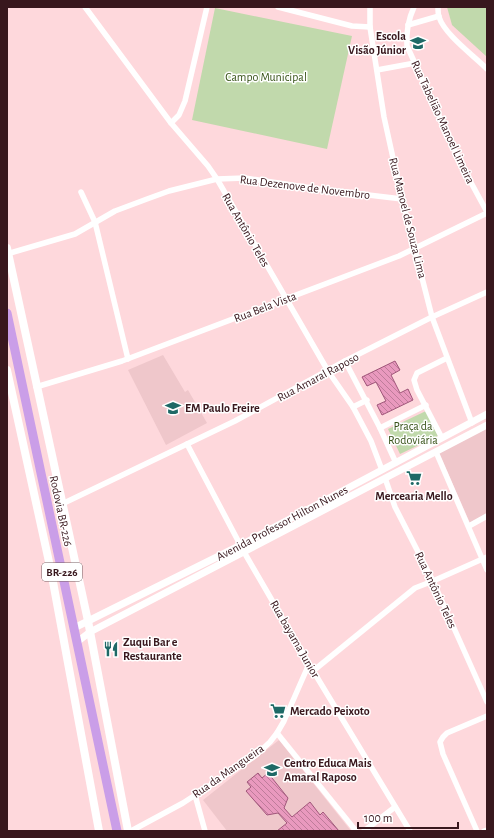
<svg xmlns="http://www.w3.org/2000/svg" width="494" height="838" viewBox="0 0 494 838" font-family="'Alegreya Sans',sans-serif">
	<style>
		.built { fill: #efc7cb }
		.green { fill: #c1d9ac }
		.building { fill: url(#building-back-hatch); stroke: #a0567a }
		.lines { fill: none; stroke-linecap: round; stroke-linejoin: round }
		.minor { stroke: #fff; stroke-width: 5.5 }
		.tertiary { stroke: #fff; stroke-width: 7 }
		.secondary { stroke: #fff; stroke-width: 8 }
		.trunk { stroke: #ca9ee8; stroke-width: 9 }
		.labels { text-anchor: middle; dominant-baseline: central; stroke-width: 3; stroke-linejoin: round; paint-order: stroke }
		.shield { fill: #fff; stroke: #745d61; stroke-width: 1 }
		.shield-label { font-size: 11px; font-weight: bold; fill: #38171d }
		.poi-label { font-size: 12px; font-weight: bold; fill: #38171d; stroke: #fff; text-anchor: start }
		.park-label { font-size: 12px; fill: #375218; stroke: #fff }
		.street-label { font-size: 12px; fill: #38171d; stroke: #fff }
	</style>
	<defs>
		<pattern id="building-back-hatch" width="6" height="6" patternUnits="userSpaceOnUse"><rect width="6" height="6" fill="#e999be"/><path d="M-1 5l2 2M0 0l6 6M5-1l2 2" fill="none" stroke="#be7c9a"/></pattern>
	</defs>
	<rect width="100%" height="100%" fill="#fed8dc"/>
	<g class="built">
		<path d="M163,355L185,392L188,390L207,423L166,445L128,370Z"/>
		<path d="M487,428V514L470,523L439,453Z"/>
		<path d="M279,740L351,831H227L203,800Z"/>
	</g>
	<g class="green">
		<path d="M447,7H487V57L452,25Z"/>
		<path d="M215,8L352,36L327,149L192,120Z"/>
		<path d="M426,411L438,436L400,454L388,429Z"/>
	</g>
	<g class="building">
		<path d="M395,361L400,370L391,375L400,393L408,389L413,400L382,415L377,405L386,401L376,382L367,386L362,377Z"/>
		<path d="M258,773L262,778L268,773L288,798L284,808L292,817L310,802L320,815L323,812L339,831H277L287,823L278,813L267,815L246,791L251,787L247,782Z"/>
	</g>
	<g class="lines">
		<g class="minor">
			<path d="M85,7L171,123L208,166L217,179L328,371L353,407L371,441L382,470"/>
			<path d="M278,7L352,26L370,27"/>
			<path d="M370,7V27L384,117L402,199L432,317L472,423"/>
			<path d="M414,7C408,20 406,32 407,46L462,166L487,212"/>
			<path d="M438,7C438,10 438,14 439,17C445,35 473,55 487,69"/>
			<path d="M408,25L439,16"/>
			<path d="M377,70L415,63"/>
			<path d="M171,123L179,115L185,101L207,7"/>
			<path d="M81,192L95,222L128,359"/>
			<path d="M7,254L75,234L115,211L147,199L169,191L217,179L245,178L318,189L402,199"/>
			<path d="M345,361L380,428L396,463"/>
			<path d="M36,387L122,361L399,256L487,213"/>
			<path d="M353,407L367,400"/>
			<path d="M380,428L426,405"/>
			<path d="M442,438L417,390L414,380L417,373L447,358"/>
			<path d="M187,444L244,552L309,664L410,831"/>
			<path d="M436,452L487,570"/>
			<path d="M385,478L395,507L433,581L487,702"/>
			<path d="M62,504L235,421L345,361L432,317L487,292"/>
			<path d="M469,526L487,516"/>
			<path d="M313,671L415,588L433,581L487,557"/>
			<path d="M277,733L356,831"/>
			<path d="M195,795L205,831"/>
			<path d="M131,831L183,803L255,756L270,742L277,733L284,721L309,664"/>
			<path d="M364,831L395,807"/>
			<path d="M477,831L443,754L440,742L443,737L447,733L487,716"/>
			<path d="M484,831L487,830"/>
		</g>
		<g class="tertiary">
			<path d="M74,628L241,545L487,414"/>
			<path d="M77,642L90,632L487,425"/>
		</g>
		<g class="secondary">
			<path d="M7,248L88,621L128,831"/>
			<path d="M7,370L51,571L99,831"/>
		</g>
		<path class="trunk" d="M7,313L117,831"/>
	</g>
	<defs>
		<symbol id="school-bare" viewBox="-9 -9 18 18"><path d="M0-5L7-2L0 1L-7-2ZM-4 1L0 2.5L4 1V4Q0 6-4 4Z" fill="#1e6966" stroke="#fff" stroke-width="2.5" paint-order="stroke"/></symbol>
		<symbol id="supermarket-bare" viewBox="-9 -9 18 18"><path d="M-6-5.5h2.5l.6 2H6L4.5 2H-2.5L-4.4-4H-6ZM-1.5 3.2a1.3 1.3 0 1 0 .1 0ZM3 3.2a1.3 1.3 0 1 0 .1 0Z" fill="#1e6966" stroke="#fff" stroke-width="2.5" paint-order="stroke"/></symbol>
		<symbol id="restaurant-bare" viewBox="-9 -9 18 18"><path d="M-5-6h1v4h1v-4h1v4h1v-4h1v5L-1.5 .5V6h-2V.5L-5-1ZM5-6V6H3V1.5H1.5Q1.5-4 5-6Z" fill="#1e6966" stroke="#fff" stroke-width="2.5" paint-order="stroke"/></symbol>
	</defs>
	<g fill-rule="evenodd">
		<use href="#school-bare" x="407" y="32" width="22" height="22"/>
		<use href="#school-bare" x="162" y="397" width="22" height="22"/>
		<use href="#supermarket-bare" x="403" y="467" width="22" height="22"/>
		<use href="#restaurant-bare" x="100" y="638" width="22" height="22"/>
		<use href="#supermarket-bare" x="267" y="700" width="22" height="22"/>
		<use href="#school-bare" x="261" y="759" width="22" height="22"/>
	</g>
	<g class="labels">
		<rect class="shield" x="42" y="563" width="40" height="18" rx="3"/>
		<g class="shield-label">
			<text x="62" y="572">BR-226</text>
		</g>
		<g class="poi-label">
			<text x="406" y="36" text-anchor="end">Escola<tspan x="406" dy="14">Visão Júnior</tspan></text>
			<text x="185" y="408">EM Paulo Freire</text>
			<text x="414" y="496" text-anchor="middle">Mercearia Mello</text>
			<text x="123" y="642">Zuqui Bar e<tspan x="123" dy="14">Restaurante</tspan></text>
			<text x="290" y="711">Mercado Peixoto</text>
			<text x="284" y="763">Centro Educa Mais<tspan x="284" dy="14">Amaral Raposo</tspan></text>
		</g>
		<g class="park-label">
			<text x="266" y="77">Campo Municipal</text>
			<text x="413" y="426">Praça da<tspan x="413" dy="14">Rodoviária</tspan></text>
		</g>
		<g class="street-label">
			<text transform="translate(443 122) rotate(65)">Rua Tabelião Manoel Limeira</text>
			<text transform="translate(305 187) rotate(7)">Rua Dezenove de Novembro</text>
			<text transform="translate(408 218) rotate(76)">Rua Manoel de Souza Lima</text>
			<text transform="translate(246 230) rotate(60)">Rua Antônio Teles</text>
			<text transform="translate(265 307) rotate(-21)">Rua Bela Vista</text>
			<text transform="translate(318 377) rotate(-28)">Rua Amaral Raposo</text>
			<text transform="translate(61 511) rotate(78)">Rodovia BR-226</text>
			<text transform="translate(282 523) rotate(-28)">Avenida Professor Hilton Nunes</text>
			<text transform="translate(436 590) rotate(65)">Rua Antônio Teles</text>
			<text transform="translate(295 639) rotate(60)">Rua bayama Junior</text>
			<text transform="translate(228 771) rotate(-35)">Rua da Mangueira</text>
		</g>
	</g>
	<rect width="494" height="838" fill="none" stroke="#38171d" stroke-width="16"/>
	<path d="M358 822v6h100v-6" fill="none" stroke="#38171d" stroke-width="2"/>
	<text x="364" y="822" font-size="12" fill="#38171d" stroke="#ffffff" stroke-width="3" paint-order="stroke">100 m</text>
</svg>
